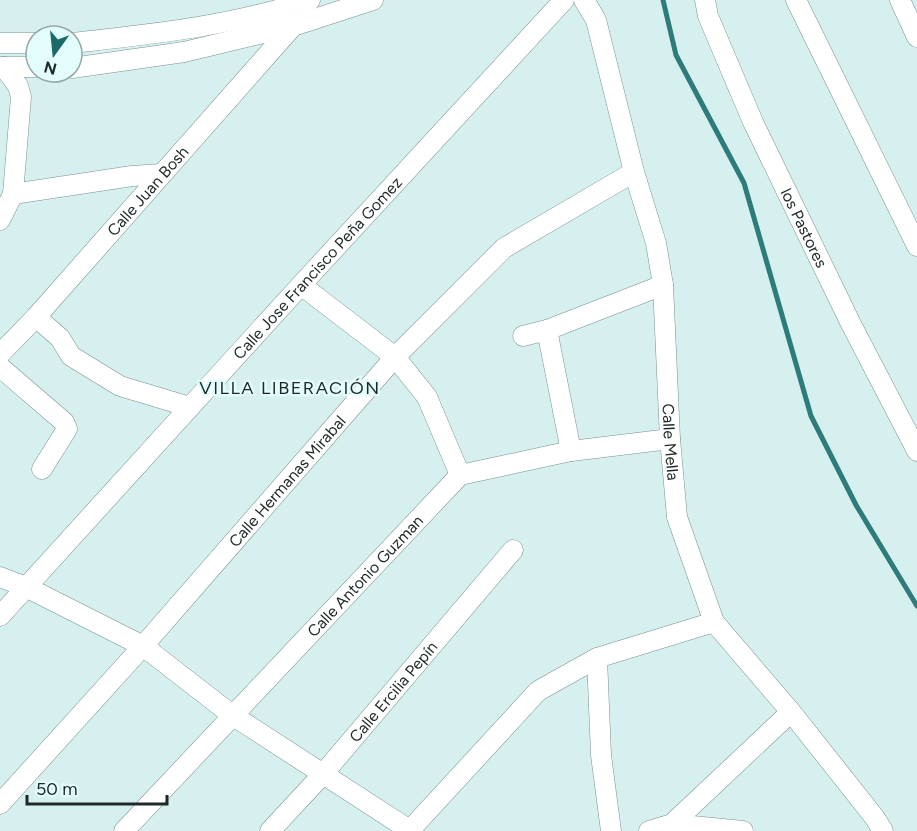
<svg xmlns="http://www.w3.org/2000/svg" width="917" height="831" viewBox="0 0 917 831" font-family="Figtree,sans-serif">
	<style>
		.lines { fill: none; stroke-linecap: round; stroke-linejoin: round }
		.stream { stroke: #2d7b7b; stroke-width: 5 }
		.street-casing { stroke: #789090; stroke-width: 21 }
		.street { stroke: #fff; stroke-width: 20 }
		.labels { text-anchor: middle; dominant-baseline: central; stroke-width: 5; stroke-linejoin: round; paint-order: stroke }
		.street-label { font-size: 16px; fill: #1e2828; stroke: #e3fdfd }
		.neighbourhood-label { font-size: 18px; letter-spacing: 1.5px; fill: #1e2828; stroke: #e3fdfd }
	</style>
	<rect width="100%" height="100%" fill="#d6f0f0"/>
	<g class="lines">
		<path class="stream" d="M663,0L676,55L744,183L811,416L856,505L917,606"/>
		<defs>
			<g id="street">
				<path id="s1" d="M584,0L596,20L634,172L656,243L663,285L670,439L677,517L714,622L791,712L875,818L883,831"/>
				<path id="s2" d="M705,0L708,16L753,122L851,324L917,451"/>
				<path d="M796,0L917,246"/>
				<path d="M900,0L917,37"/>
				<path d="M0,43H36"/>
				<path d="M72,43C152,34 233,26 310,0"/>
				<path d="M0,67H36"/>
				<path d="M4,67L18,86L21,97L13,194"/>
				<path d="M72,68L184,52L293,26L373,0"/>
				<path d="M0,220L13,194L132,176L162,174"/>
				<path d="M301,285L395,357L427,397L460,475"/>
				<path d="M36,317L60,338L71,356L120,386L190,407"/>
				<path d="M547,330L571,451"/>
				<path d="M523,336L547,330L663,285"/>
				<path id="s3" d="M0,354L36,317L293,26"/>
				<path d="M0,367L64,422L67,429L42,469"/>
				<path d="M0,577L26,587L143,646L232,715L411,831"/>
				<path id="s4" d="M0,616L301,285L564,0"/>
				<path d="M597,658L601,755L611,831"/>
				<path id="s5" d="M0,804L143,646L395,357L504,248L634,172"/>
				<path d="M410,830L538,691L597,658L714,622"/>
				<path id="s6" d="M124,831L460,475L571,451L670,439"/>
				<path id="s7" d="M270,831L323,774L513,550"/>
				<path d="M649,831L672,824L791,712"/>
				<path d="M673,831L672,824L743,831"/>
			</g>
		</defs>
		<use href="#street" class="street-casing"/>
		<use href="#street" class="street"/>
	</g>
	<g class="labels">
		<g class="street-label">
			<text stroke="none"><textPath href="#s3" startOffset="220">Calle Juan Bosh</textPath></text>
			<text stroke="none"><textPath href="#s2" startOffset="249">los Pastores</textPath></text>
			<text stroke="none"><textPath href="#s4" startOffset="471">Calle Jose Francisco Peña Gomez</textPath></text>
			<text stroke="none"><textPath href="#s1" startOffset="454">Calle Mella</textPath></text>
			<text stroke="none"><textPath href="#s5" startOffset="432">Calle Hermanas Mirabal</textPath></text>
			<text stroke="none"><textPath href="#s6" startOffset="351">Calle Antonio Guzman</textPath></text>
			<text stroke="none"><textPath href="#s7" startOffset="186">Calle Ercilia Pepín</textPath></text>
		</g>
		<g class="neighbourhood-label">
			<text x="290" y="388">VILLA LIBERACIÓN</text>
		</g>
	</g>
	<g transform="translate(54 54) rotate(195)"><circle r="28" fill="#e3fdfd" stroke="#94a8a8" stroke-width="1.5"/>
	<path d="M0-4.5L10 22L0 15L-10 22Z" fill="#1b6969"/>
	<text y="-9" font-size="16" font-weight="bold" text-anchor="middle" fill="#1e2828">N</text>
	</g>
	<path d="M27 795v9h140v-9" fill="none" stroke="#1e2828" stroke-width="3"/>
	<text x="36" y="795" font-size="18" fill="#1e2828" stroke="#e3fdfd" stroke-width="4.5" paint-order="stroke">50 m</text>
</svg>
